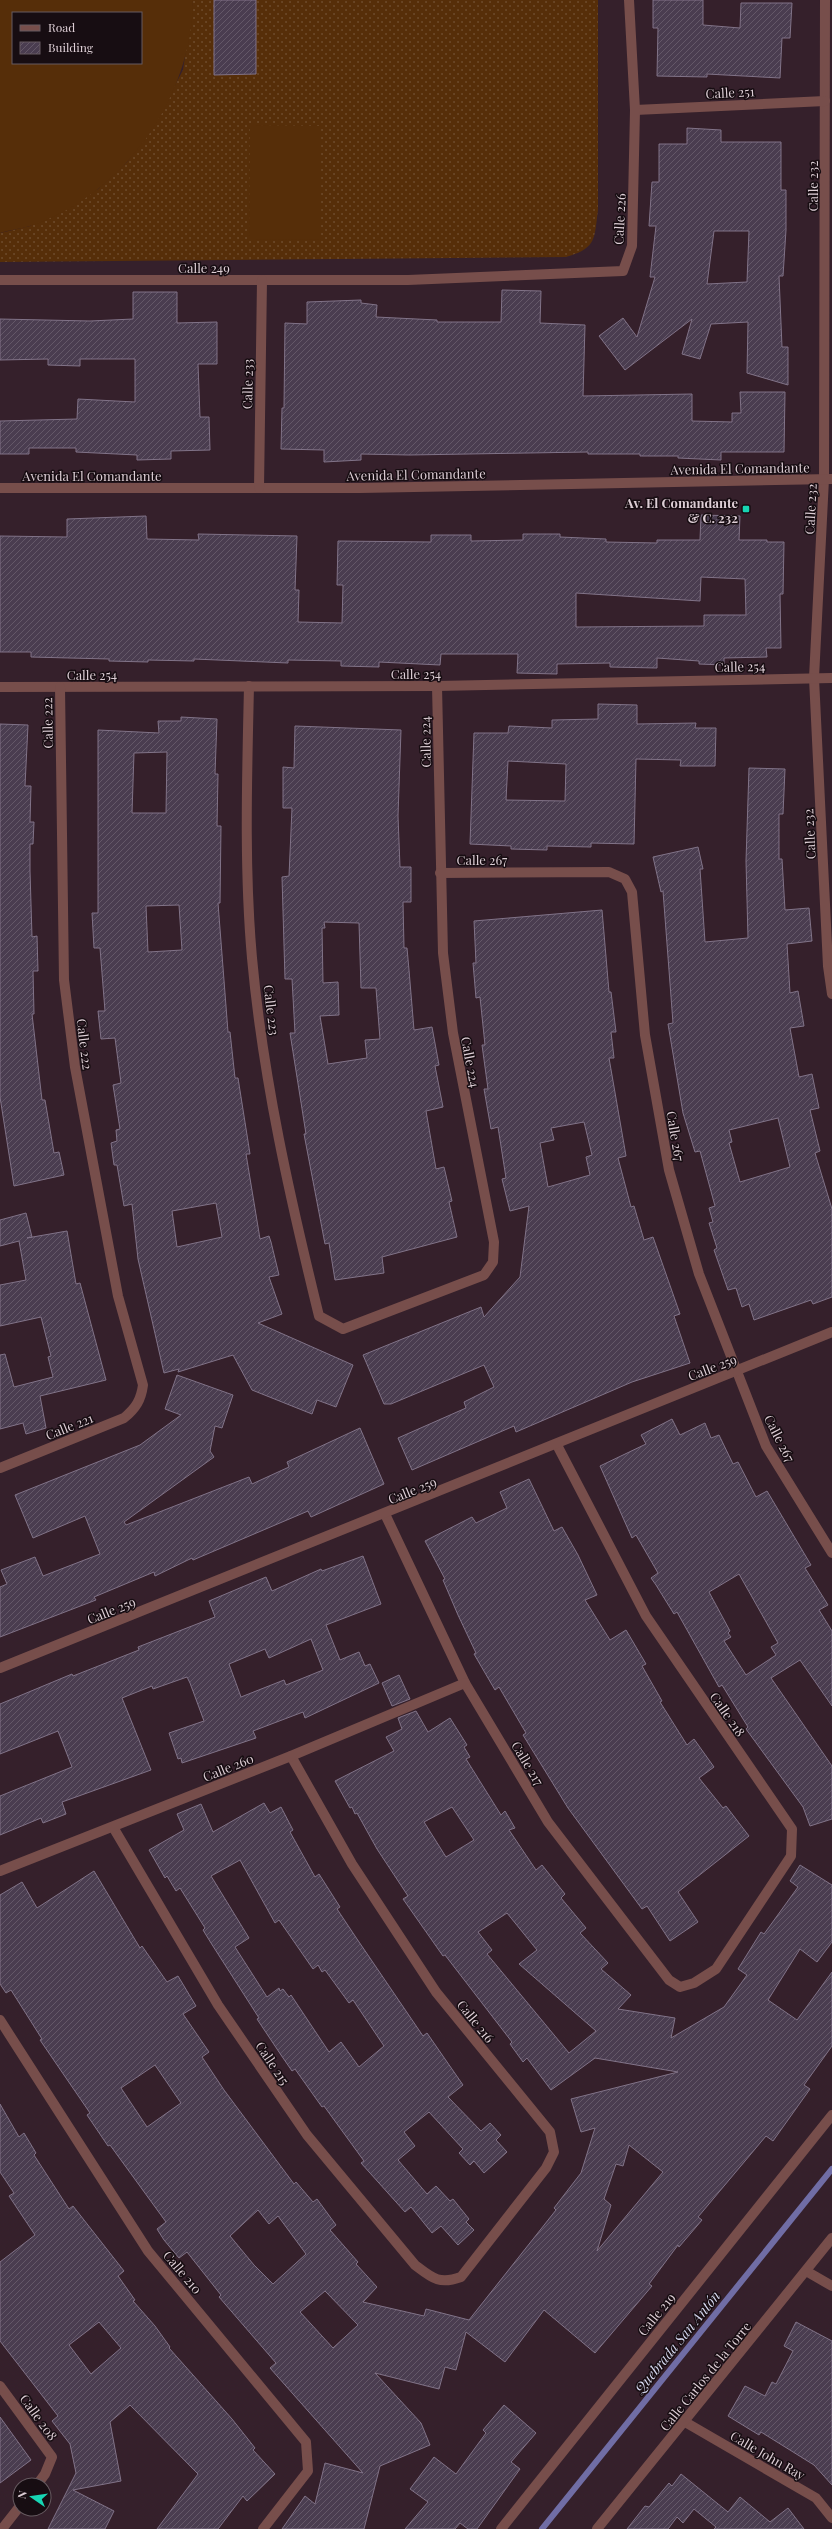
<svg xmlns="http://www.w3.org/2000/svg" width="832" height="2529" viewBox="0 0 832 2529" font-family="'Playfair Display',serif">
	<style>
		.grass { fill: url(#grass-dots) }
		.garden { fill: #562e09; fill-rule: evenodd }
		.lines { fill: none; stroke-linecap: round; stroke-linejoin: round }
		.stream { stroke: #706da5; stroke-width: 6 }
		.building { fill: url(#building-hatch); stroke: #817388; fill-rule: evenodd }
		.minor { stroke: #774e4b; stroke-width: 10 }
		.poi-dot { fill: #17d5b3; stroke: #170d12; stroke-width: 1.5 }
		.labels { text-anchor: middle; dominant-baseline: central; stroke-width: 3; stroke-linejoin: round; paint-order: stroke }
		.street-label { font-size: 13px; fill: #ddced5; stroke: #170d12 }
		.poi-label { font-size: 13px; font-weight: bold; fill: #ddced5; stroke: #170d12; text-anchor: end }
		.water-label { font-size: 14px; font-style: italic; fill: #d5d8ef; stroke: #170d12 }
	</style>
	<defs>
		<pattern id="grass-dots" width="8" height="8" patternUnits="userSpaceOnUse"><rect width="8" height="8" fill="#562e09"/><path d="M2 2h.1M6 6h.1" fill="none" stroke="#6e4b2c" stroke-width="1.8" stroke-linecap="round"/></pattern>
		<pattern id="building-hatch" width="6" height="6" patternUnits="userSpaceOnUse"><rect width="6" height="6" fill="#4a3d50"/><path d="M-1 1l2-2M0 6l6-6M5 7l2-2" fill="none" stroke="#645868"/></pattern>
	</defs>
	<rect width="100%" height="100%" fill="#35202b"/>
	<path class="grass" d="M193,0H598V210C594,239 597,248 566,257L0,262V233L30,226L98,189L127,162L150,132L183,70Z"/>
	<g class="garden">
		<path d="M0,0H193C192,98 124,195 30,226C20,229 10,230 0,233ZM13,13H141V63H13Z"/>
		<path d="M250,125L321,126V240L249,239Z"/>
	</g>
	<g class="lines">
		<path class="stream" d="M542,2529L832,2169"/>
	</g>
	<g class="building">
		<path d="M214,0H256V74L214,75Z"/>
		<path d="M653,0H703V25L740,28L741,3H792L790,38H782L780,78L707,74V77L657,76L658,28H653Z"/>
		<path d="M687,128L721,130V142H781V190H786V230L783,276H779L782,347H788V385L747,373L748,322L711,324L700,359L682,354L692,319L625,370L599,336L623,318L637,337L655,277H650L656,226H649L652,182H659V144H687ZM714,231H749L747,282L707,284Z"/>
		<path d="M502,290L541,291L540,323L585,325L583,396L692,394V421L732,422V413H741L740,392H785L784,452H721V460L678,458V456H640V454H588V452L409,455L361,454V460L324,462V450L281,449L282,408H284L285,323L307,324V302L361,300V303L377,305L376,317L437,320V322H501Z"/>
		<path d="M133,292H177V323L217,322V364H198L200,417H209L210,450L171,451V459L137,460V455L76,452V448H29V454H0V421L77,419L78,399L135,402V359H80V366L48,365V359L0,360V319L90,321L133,319Z"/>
		<path d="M701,515L740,516L739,540H767V542H784L783,594H780L781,648H766L767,657L724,658V665L699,664V661L657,658V668L610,667V663L557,664V674L517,673L518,654H441L440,665L379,662V667L341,666V661L288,660V663L194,659V661L148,660V662L109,661V659L31,657V652H0V536L67,537V519L146,516L147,539L199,540L198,534L297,536L295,590H299L298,622L342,623L343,585H337L338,541L431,542V535H471V541L523,540V534H560V537L606,539V542L657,543V540H700ZM701,577L745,579L746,615H704V626L576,627V593L700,601Z"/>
		<path d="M598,704L637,705V724L696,723L695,728H716L715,766H680L681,760L636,759L634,844L591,843V847L547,846V850L511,849V846L470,844L474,733H508L509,726L552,728V720L598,719ZM508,761L566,764L565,801L506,800Z"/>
		<path d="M181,717L217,719L215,774H218L217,826H221L220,903H218L228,1032H230L235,1078H238L250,1154H246L260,1239L269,1236L271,1242L279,1275L269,1277L282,1314L258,1323L353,1365L336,1407L317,1400L312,1414L252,1390L233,1355L178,1372L179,1369L164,1373L138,1259L132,1204L124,1206L117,1165H114L111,1143L117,1141L116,1130L120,1129L113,1085L121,1083L115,1038L101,1039L98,1011H105L100,948H94L92,913H98V730L159,733L158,721H181ZM167,752L166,813H132L134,753ZM179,905L182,950L148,952L146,906ZM216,1203L222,1237L177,1247L172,1211Z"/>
		<path d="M0,724L28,725L25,786H31L30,822H34L33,844H30V871L32,937L37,936L38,971H33L34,1014H32L42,1100H45L54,1153L59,1152L64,1175L14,1186L0,1097Z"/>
		<path d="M295,726L401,730L398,816L400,867H411V902H403L404,948H407L409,970L414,1030L432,1027L439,1065L435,1066L443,1107L426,1111L436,1169L444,1167L452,1201L449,1202L457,1237L382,1257L384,1273L335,1280L329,1243L325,1244L304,1134H306L290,1033H295L292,979H285L282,877L289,876L292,808H283V767L294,768ZM324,922L359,923L361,988H376L380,1039L365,1040L367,1058L328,1064L320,1016L339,1015L338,982L323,983L322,928H325Z"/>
		<path d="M749,768L785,769L783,814H779V859H782L785,910L809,908L812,941L787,944L790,993L798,991L804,1026L790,1028L799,1077L812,1074L819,1108L810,1110L820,1151L815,1153L832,1209V1297L813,1304L811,1300L754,1320L749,1304L742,1307L736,1288L728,1290L714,1250L717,1248L709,1223L713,1222L709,1208L715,1206L700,1151L695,1152L683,1113L668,1024L673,1023L663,891L661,892L653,857L698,847L703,869H700L705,942L748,938L746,861ZM778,1118L790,1167L740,1182L729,1143L732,1142L729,1130Z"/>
		<path d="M602,910L609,992H611L616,1032H611L614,1058H609L626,1156L618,1158L631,1207L634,1206L644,1240L653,1237L680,1314L674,1316L690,1363L632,1382L516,1432L514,1426L412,1470L398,1438L466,1408L464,1402L494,1387L484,1365L391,1404H384L363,1355L481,1307L484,1317L520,1277L529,1206L510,1211L502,1179L506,1178L498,1127L491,1129L484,1089H488L482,1045H485L480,997L476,998L473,963H476L474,921ZM584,1122L592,1155L586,1157L590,1175L548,1187L540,1143L554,1140L551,1128Z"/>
		<path d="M26,1213L32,1237L27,1238L67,1231L76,1284L80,1283L106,1380L40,1396L46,1428L26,1434L23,1423L0,1429V1355L5,1354L14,1387L53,1377L48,1357L51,1356L41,1317L0,1326V1285L26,1280L19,1241L0,1246V1220Z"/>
		<path d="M177,1375L233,1395L222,1428L215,1426L210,1451L214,1457L124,1522L126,1525L249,1477L252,1484L289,1467L287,1462L360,1428L384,1484L311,1517L308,1511L193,1560L192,1558L155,1576L154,1572L94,1597L96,1600L0,1637V1587L7,1584L1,1570L35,1557L43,1576L100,1554L85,1516L33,1538L15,1495L140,1445L181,1415L165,1409Z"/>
		<path d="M672,1419L680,1435L705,1423L711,1438L719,1435L733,1464L738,1462L756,1497L767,1491L811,1565L805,1568L828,1605L819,1610L832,1631V1706L800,1660L771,1678L832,1766V1819L810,1826L803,1807L746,1729L748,1727L722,1685L719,1687L677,1612L674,1614L656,1585L651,1578L658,1573L636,1535L632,1538L600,1466L646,1444L641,1435ZM739,1574L778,1643L771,1647L776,1655L746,1675L724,1641L731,1637L728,1633L730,1631L709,1592Z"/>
		<path d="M529,1479L554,1531L562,1527L578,1555L597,1595L585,1600L610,1640L626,1630L646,1664L642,1666L662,1701L660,1702L687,1745L694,1739L714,1767L699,1778L723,1808L726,1806L749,1836L678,1892L698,1922L670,1941L647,1906L642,1909L568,1808L523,1735L526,1733L499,1687L495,1690L474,1654L476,1653L458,1615L443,1580L445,1579L425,1541L472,1517L476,1523L507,1508L500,1492Z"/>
		<path d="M363,1556L381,1604L326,1625L340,1660L359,1652L365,1666L370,1664L379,1683L305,1718L303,1712L253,1731L256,1738L182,1763L181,1758L178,1759L169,1733L204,1721L190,1683L187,1677L153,1689L152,1686L122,1698L151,1770L62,1802L66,1814L43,1823L41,1818L0,1835V1796L72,1767L58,1731L0,1754V1704L72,1674L73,1676L139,1650L138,1647L215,1617L209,1601L266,1577L272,1591L321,1569L322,1571ZM311,1639L323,1670L286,1685L284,1680L241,1697L229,1664L265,1649L269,1658Z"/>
		<path d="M399,1675L410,1699L392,1706L382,1683Z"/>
		<path d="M416,1711L428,1732L450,1718L467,1745L464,1747L470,1757L466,1759L501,1815L505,1811L515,1828L509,1830L536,1870L542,1865L565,1894L561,1898L586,1928L580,1933L608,1963L601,1969L631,1995L618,2009L675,2018L671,2038L724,2007L747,1975L738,1969L761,1932L764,1934L798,1887L790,1881L800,1865L832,1885V1942L817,1962L800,1949L768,2000L797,2020L832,1972V2046L804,2085L810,2089L773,2141L766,2136L698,2217L702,2220L679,2247L678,2245L649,2284L652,2286L595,2353L544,2310L505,2362L466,2332L456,2370L445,2367L439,2389L375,2373L421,2423L430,2445L380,2466L364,2529H282L305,2496L315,2504L325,2463L363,2473L270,2368L276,2363L219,2297L221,2295L187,2252L179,2258L164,2240L157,2229L166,2222L110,2145L108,2146L87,2115L90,2113L40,2040L42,2039L11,1990L6,1993L0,1984V1895L22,1882L37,1908L94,1871L140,1948L142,1946L167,1982L178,1976L196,2006L183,2014L209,2052L202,2057L224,2090L294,2184L296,2182L313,2202L317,2199L336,2225L330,2230L358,2262L356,2264L377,2287L363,2302L424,2316L426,2309L469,2320L556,2210L554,2208L581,2173L595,2128L581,2132L571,2099L678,2072L595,2058L551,2090L527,2058L523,2062L510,2044L512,2042L445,1955L443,1956L403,1899L408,1896L377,1849L357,1813L355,1814L352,1807L350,1808L335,1781L394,1751L386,1737L402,1729L398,1718ZM452,1807L474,1840L446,1857L424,1822ZM507,1913L537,1950L519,1964L596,2031L569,2053L487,1954L492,1950L478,1932ZM155,2065L181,2103L147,2127L121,2088ZM629,2145L663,2172L597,2251L611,2205L604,2199L616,2164L623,2166ZM258,2210L269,2224L278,2216L306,2254L273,2284L254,2265L230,2236ZM325,2291L358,2325L333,2348L300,2312Z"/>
		<path d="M264,1803L270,1813L281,1807L293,1830L290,1832L315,1877L319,1874L340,1907L337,1909L357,1939L423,2036L427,2033L463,2085L448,2097L481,2131L490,2123L501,2135L496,2140L507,2152L484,2173L474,2161L470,2165L459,2153L463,2149L429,2112L404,2132L415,2146L398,2160L427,2194L436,2186L450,2201L453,2199L469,2219L466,2222L474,2230L458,2245L441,2226L432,2233L411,2207L405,2212L361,2163L364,2161L324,2106L322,2107L295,2069L292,2071L281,2055L257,2019L259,2018L211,1943L203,1930L205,1928L180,1888L176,1891L167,1876L165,1878L149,1850L184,1830L177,1814L201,1804L213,1832ZM240,1860L275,1923L279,1920L313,1969L318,1965L322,1972L325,1970L349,2003L353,2000L384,2046L359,2067L341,2042L329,2052L291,1995L289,1997L283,1989L280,1991L279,1988L267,1997L235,1947L249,1938L211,1876Z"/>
		<path d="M0,2104L19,2137L24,2133L36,2153L34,2155L69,2209L73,2206L124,2271L118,2276L135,2300L133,2301L155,2326L170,2347L169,2348L232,2419L255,2448L253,2450L275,2474L247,2501L243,2496L218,2529H157L198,2474L130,2405L110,2422L121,2481L73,2490L114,2511L105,2529H48L76,2473L70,2444L52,2421L58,2416L0,2341V2262L35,2235L9,2196L14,2193L0,2172ZM99,2322L121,2348L91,2374L69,2345Z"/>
		<path d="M796,2322L832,2341V2485L814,2465L761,2432L759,2435L728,2416L745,2386L765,2396L772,2382L776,2384L793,2351L784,2346Z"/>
		<path d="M504,2405L536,2433L511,2462L520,2469L477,2529H468L460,2523L455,2529H405L428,2502L410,2489L434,2457L456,2474L486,2433L483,2430Z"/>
		<path d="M0,2417L31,2460L0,2483Z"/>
		<path d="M681,2474L728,2512L740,2497L770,2522L788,2508L804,2529H714L716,2527L694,2509L683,2523L677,2517L668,2529H627L645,2506L649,2507L669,2483L672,2486Z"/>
	</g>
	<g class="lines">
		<g class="minor">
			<path d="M825,0L824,479L814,678L828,966L832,994"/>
			<path d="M635,110L825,101"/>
			<path d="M0,280H408L623,271L632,246L635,110L629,0"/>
			<path d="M0,488H360L832,479"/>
			<path d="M259,488L262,280"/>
			<path d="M249,686C247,776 244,868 252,958C263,1079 290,1198 319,1316L343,1329L484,1275L493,1262L494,1242L453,1033L443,953L437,686"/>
			<path d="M0,687L437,686L832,678"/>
			<path d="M440,873L609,872L625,879L632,892L645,1035L669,1170L699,1274L766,1446L832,1553"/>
			<path d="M0,1468L124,1418C136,1408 141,1400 143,1385L118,1296L75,1067L64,980L60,687"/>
			<path d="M385,1514L465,1683L548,1822L669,1980L680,1987L694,1983L716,1969L791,1856L792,1829L646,1616L557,1445"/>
			<path d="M0,1668L832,1332"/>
			<path d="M113,1827L218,2005L307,2135L415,2265C432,2278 439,2285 461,2277L546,2168L554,2152L550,2132L436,1992L352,1864L291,1756"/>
			<path d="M0,1871L291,1756L465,1683"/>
			<path d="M0,2020L148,2251L306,2442L308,2471L263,2529"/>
			<path d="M806,2271L832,2286"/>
			<path d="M0,2386L52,2457L45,2474L37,2485"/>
			<path d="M685,2422L816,2498L832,2518"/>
			<path d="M2,2529L20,2506"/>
			<path d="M501,2529L832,2115"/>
			<path d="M597,2529L832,2238"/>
		</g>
	</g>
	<rect class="poi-dot" x="742" y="505" width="8" height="8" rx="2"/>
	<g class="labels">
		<g class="street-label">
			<text transform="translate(730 92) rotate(-3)">Calle 251</text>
			<text transform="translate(812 186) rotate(-90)">Calle 232</text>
			<text transform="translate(619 219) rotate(-87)">Calle 226</text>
			<text x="204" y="267">Calle 249</text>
			<text transform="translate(247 384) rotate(-89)">Calle 233</text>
			<text transform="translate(740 468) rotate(-1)">Avenida El Comandante</text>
			<text transform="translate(416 474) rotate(-1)">Avenida El Comandante</text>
			<text x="92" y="475">Avenida El Comandante</text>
			<text transform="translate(810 509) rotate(-87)">Calle 232</text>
			<text transform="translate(740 666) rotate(-1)">Calle 254</text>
			<text x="416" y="673">Calle 254</text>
			<text x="92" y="674">Calle 254</text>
			<text transform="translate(47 723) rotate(-91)">Calle 222</text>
			<text transform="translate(425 742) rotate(-91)">Calle 224</text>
			<text transform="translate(809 834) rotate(-93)">Calle 232</text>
			<text x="482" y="859">Calle 267</text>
			<text transform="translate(272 1010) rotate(83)">Calle 223</text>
			<text transform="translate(85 1044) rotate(83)">Calle 222</text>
			<text transform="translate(471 1062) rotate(79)">Calle 224</text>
			<text transform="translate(676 1136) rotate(80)">Calle 267</text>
			<text transform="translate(712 1367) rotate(-21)">Calle 259</text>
			<text transform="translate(69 1426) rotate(-22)">Calle 221</text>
			<text transform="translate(780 1438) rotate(63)">Calle 267</text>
			<text transform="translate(412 1490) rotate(-22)">Calle 259</text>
			<text transform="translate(111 1610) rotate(-22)">Calle 259</text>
			<text transform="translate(728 1714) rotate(55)">Calle 218</text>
			<text transform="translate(528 1763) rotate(59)">Calle 217</text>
			<text transform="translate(228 1767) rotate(-22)">Calle 260</text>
			<text transform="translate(476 2021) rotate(51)">Calle 216</text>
			<text transform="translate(273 2063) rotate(56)">Calle 215</text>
			<text transform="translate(183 2272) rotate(50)">Calle 210</text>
			<text transform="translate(656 2314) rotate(-51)">Calle 219</text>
			<text transform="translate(705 2376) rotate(-51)">Calle Carlos de la Torre</text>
			<text transform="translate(39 2417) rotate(54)">Calle 208</text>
			<text transform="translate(768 2455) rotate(30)">Calle John Ray</text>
		</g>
		<g class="poi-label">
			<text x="738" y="502">Av. El Comandante<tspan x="738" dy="15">&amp; C. 232</tspan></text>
		</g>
		<g class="water-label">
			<text transform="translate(677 2342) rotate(-51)">Quebrada San Antón</text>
		</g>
	</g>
	<rect x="12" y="12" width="130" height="52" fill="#170d12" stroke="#665a60"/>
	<rect x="20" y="25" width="20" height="6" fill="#774e4b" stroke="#665a60"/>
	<text x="48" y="32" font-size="12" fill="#ddced5">Road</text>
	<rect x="20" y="42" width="20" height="12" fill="url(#building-hatch)" stroke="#665a60"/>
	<text x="48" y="52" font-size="12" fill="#ddced5">Building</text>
	<g transform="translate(32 2497) rotate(283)"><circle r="19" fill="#170d12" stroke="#665a60"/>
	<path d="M0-3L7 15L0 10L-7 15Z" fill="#17d5b3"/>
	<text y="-6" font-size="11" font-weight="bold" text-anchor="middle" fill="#ddced5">N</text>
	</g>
</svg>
